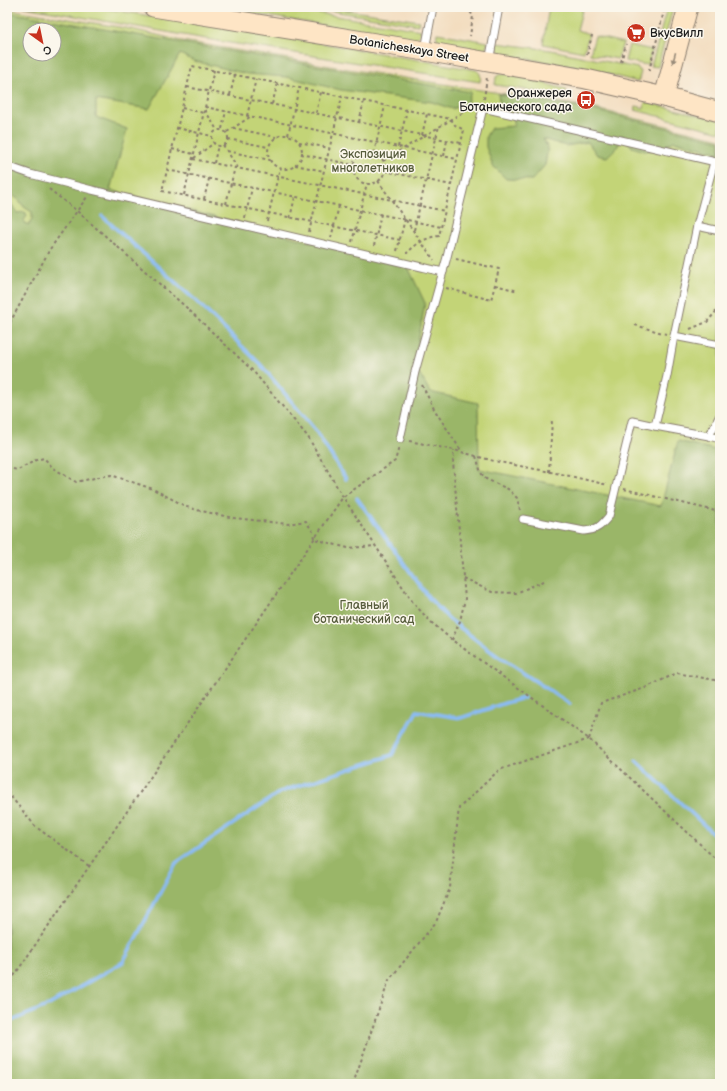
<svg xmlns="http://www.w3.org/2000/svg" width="727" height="1091" viewBox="0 0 727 1091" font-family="'Balsamiq Sans',sans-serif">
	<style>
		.green { fill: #c3d477; stroke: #70784a; fill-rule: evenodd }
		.forest { fill: #9ab668; stroke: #5b6942; fill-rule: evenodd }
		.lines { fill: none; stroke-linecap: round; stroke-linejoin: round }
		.stream { stroke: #8abbf6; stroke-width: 3.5 }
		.lane-casing { stroke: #887c6e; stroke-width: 9 }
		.secondary-casing { stroke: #887c6e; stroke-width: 21 }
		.path { stroke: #887c6e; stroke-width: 2; stroke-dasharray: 3 3; stroke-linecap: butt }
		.lane { stroke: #fff; stroke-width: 7 }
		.secondary { stroke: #fee5c5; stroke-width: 19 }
		.oneway { fill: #988b79 }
		.labels { text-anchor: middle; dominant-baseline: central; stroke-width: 3; stroke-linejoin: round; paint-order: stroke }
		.poi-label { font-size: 12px; fill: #1c1c1c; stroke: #fbf7ec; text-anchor: start }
		.street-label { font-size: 12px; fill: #1c1c1c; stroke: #fbf7ec }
		.park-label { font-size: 12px; fill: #565c3c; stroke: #fbf7ec }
	</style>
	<rect width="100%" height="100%" fill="#fbf7ec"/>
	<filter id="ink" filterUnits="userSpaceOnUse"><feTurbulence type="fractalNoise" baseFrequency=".025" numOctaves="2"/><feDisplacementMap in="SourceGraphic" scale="8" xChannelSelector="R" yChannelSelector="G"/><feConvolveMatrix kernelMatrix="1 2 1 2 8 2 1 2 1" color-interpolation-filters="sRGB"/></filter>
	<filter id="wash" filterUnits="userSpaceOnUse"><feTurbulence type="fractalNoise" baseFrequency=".012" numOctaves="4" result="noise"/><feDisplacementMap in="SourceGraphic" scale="16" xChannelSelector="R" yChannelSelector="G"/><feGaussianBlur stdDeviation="0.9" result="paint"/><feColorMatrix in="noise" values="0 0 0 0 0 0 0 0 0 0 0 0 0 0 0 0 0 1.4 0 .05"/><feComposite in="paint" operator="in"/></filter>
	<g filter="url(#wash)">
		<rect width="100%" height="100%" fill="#f3ddbf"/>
		<g class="green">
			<path d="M24,7H94L315,42L476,70C481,73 481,76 480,82L218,41Z"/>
			<path d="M212,7H282L421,30L419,36L414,40Z"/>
			<path d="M307,7H326L419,21L418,25Z"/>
			<path d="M549,7H583L577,30L589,34L584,52L543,44Z"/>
			<path d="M667,7H673L666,35L660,34Z"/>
			<path d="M7,9L131,29L182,41L335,67L588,107L720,139V1084H7ZM30,30H54V54H30Z"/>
			<path d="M437,33L488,42L486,48L484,50L478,51L443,45C437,43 436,39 437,33Z"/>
			<path d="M595,36L623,43L618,59L590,54Z"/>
			<path d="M659,38L665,40L658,67L651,66Z"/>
			<path d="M497,43L551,50L638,68L641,72L638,82L588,69L504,55C498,53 496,49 497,43Z"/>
			<path d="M629,45L652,50L648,65L625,61Z"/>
			<path d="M500,74C523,73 544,85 566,89L565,96L495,85L496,77Z"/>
			<path d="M645,102L720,120V132L635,110L636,106L644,108Z"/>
		</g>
		<g class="forest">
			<path d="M7,12L217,49L471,92L467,103L452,109L432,102L341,90L287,77L247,74L194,61L180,54L149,109L96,100V117L127,129L110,190L408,267L425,303L416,354L418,371L430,392L478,403L479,469L661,506L678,441L720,451V1084H7V197L17,213L24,212L26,213L27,216L24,220V223L29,225L32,219V212L24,207L18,199L7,192ZM30,30H54V54H30Z"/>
			<path d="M498,94L585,108L720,141V153L674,141L662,148L645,151L632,147L622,135L618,146L607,157L597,155L588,142L566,146L543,139L548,148L545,165L532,180L506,179L493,166L486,147V136L491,128L514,126V113C502,108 500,107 498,94Z"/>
		</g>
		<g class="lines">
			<g class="stream">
				<path d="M102,216L197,302L261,365L316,431L346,479"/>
				<path d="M357,498L429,598L449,619L496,655L570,704"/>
				<path d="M636,761L720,840"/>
				<path d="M7,1023L49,1005L123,962L176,863L280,792L392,755L417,711L461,718L505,703L524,698"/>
			</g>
		</g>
	</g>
	<g filter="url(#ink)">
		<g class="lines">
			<defs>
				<g id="lane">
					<path d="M425,50L433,7"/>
					<path d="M489,62L499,7"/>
					<path d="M714,162L697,226L674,336L720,345"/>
					<path d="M7,166L30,174L92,190L443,272"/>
					<path d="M697,226L720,231"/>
					<path d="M720,415L709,436L720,439"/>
					<path d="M655,426L709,436"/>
					<path d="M400,439L415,372L447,257L483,108L720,163"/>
					<path d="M523,519L584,531C597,530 601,526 609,516L632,421L655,426L667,376L674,336"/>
				</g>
				<g id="secondary">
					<path d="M153,7L425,51L586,79L664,97L720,112"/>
					<path d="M664,97L688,7"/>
				</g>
			</defs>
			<use href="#lane" class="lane-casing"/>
			<use href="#secondary" class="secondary-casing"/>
			<g class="path">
				<path d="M467,7L473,16L470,36"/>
				<path d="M656,35L664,37"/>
				<path d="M587,55L592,35"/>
				<path d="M621,62L626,44"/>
				<path d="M649,71L665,7"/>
				<path d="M187,87L461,143"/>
				<path d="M230,95L235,75"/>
				<path d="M484,99L487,77"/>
				<path d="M272,104L278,83"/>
				<path d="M205,107L457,159"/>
				<path d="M182,108L204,113"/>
				<path d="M205,110L217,130"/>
				<path d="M316,113L321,92"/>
				<path d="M247,116L256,79"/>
				<path d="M359,122L364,101"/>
				<path d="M177,128L212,136"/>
				<path d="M233,128L276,137"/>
				<path d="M222,129L226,111"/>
				<circle cx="220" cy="138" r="8"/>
				<path d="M227,132L250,117"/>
				<path d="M288,135L299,88"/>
				<path d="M422,135L427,114"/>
				<circle cx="285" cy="152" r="17"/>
				<path d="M228,139L268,147"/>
				<path d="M299,142L329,148"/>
				<path d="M223,145L238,168"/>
				<path d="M398,147L407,110"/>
				<path d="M172,149L194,154"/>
				<path d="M227,151L270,160"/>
				<circle cx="369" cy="168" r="16"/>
				<path d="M374,153L385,106"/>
				<path d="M301,154L354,165"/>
				<path d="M444,156L447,140"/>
				<path d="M194,158L214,143"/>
				<path d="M193,159L445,211"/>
				<path d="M383,161L467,110L474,109"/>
				<path d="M214,163L218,145"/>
				<path d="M295,165L324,171"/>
				<path d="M167,170L441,227"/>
				<path d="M385,171L451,185"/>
				<path d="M378,181L434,260"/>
				<path d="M49,189L77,211L188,309L253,371L308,437L343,497L414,604L431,622L452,640L589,739L720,863"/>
				<path d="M184,195L214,70"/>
				<path d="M204,199L209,179"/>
				<path d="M226,204L235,167"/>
				<path d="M245,218L252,188"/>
				<path d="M290,218L295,197"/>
				<path d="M267,221L280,168"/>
				<path d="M414,230L439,126"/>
				<path d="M309,232L342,97"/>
				<path d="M331,238L339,206"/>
				<path d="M400,240L162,191L192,66L451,119L455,125L464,130L439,236C426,237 416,244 407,253H406"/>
				<path d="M352,242L367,183"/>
				<path d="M374,246L381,214"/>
				<path d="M397,251L405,219"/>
				<path d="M495,285L518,291"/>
				<path d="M446,288L491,300L499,269L456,259"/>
				<path d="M635,325L666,334"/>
				<path d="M7,328L50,249L87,197"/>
				<path d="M690,329L707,322L720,307"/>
				<path d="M422,385L434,409L462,452"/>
				<path d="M409,441L454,450L494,461L561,474L608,485"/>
				<path d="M476,456L481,473L486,479L508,489L517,498L520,510"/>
				<path d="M7,468L18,470L36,460L44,458L53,468L76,482L99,477L111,475L153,489L187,507L197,510L234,518L288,524L306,521L313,532L314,539L348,548L376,546"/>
				<path d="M549,472L552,420"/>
				<path d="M624,489L720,512"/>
				<path d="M463,578L492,592L516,593L544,581"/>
				<path d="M452,640L460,621L465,599L453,462L454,450"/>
				<path d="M589,739L601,703L645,688L677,673L720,681"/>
				<path d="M7,792L36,827L89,866"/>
				<path d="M7,986L343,497L395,461L399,447"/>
				<path d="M353,1084L389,980L436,922L450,888L459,808L499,770L589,739"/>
			</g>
			<use href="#lane" class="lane"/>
			<use href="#secondary" class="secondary"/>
		</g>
		<defs><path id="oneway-solid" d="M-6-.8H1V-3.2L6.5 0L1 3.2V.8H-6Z"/></defs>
		<use class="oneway" href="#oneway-solid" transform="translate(674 58) rotate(105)"/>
	</g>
	<defs>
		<symbol id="supermarket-disc" viewBox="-11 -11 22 22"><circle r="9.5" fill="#c8321e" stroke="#fbf7ec"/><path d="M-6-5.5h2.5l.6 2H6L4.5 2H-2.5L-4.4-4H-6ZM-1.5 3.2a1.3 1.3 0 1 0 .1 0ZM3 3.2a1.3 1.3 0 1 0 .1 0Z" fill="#fff"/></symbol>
		<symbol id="bus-disc" viewBox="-11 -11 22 22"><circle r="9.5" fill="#c8321e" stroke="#fbf7ec"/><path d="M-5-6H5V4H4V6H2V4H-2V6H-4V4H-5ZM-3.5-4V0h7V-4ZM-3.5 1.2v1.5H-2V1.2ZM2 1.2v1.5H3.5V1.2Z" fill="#fff"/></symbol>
	</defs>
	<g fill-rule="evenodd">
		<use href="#supermarket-disc" x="625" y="22" width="22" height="22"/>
		<use href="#bus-disc" x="575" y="89" width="22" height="22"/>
	</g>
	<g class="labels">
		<g class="poi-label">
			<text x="650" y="33">ВкусВилл</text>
			<text x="572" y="93" text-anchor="end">Оранжерея<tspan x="572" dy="14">Ботанического сада</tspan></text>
		</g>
		<g class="street-label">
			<text transform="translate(409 49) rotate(9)">Botanicheskaya Street</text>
		</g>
		<g class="park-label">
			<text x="373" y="154">Экспозиция<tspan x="373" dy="14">многолетников</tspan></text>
			<text x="364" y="605">Главный<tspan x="364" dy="14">ботанический сад</tspan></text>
		</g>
	</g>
	<rect width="727" height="1091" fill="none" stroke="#fbf7ec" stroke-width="24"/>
	<g transform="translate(42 42) rotate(147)"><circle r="19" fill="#fbf7ec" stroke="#a29f99"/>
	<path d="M0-3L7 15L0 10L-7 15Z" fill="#c8321e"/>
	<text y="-6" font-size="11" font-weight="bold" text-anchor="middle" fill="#1c1c1c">С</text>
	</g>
</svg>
